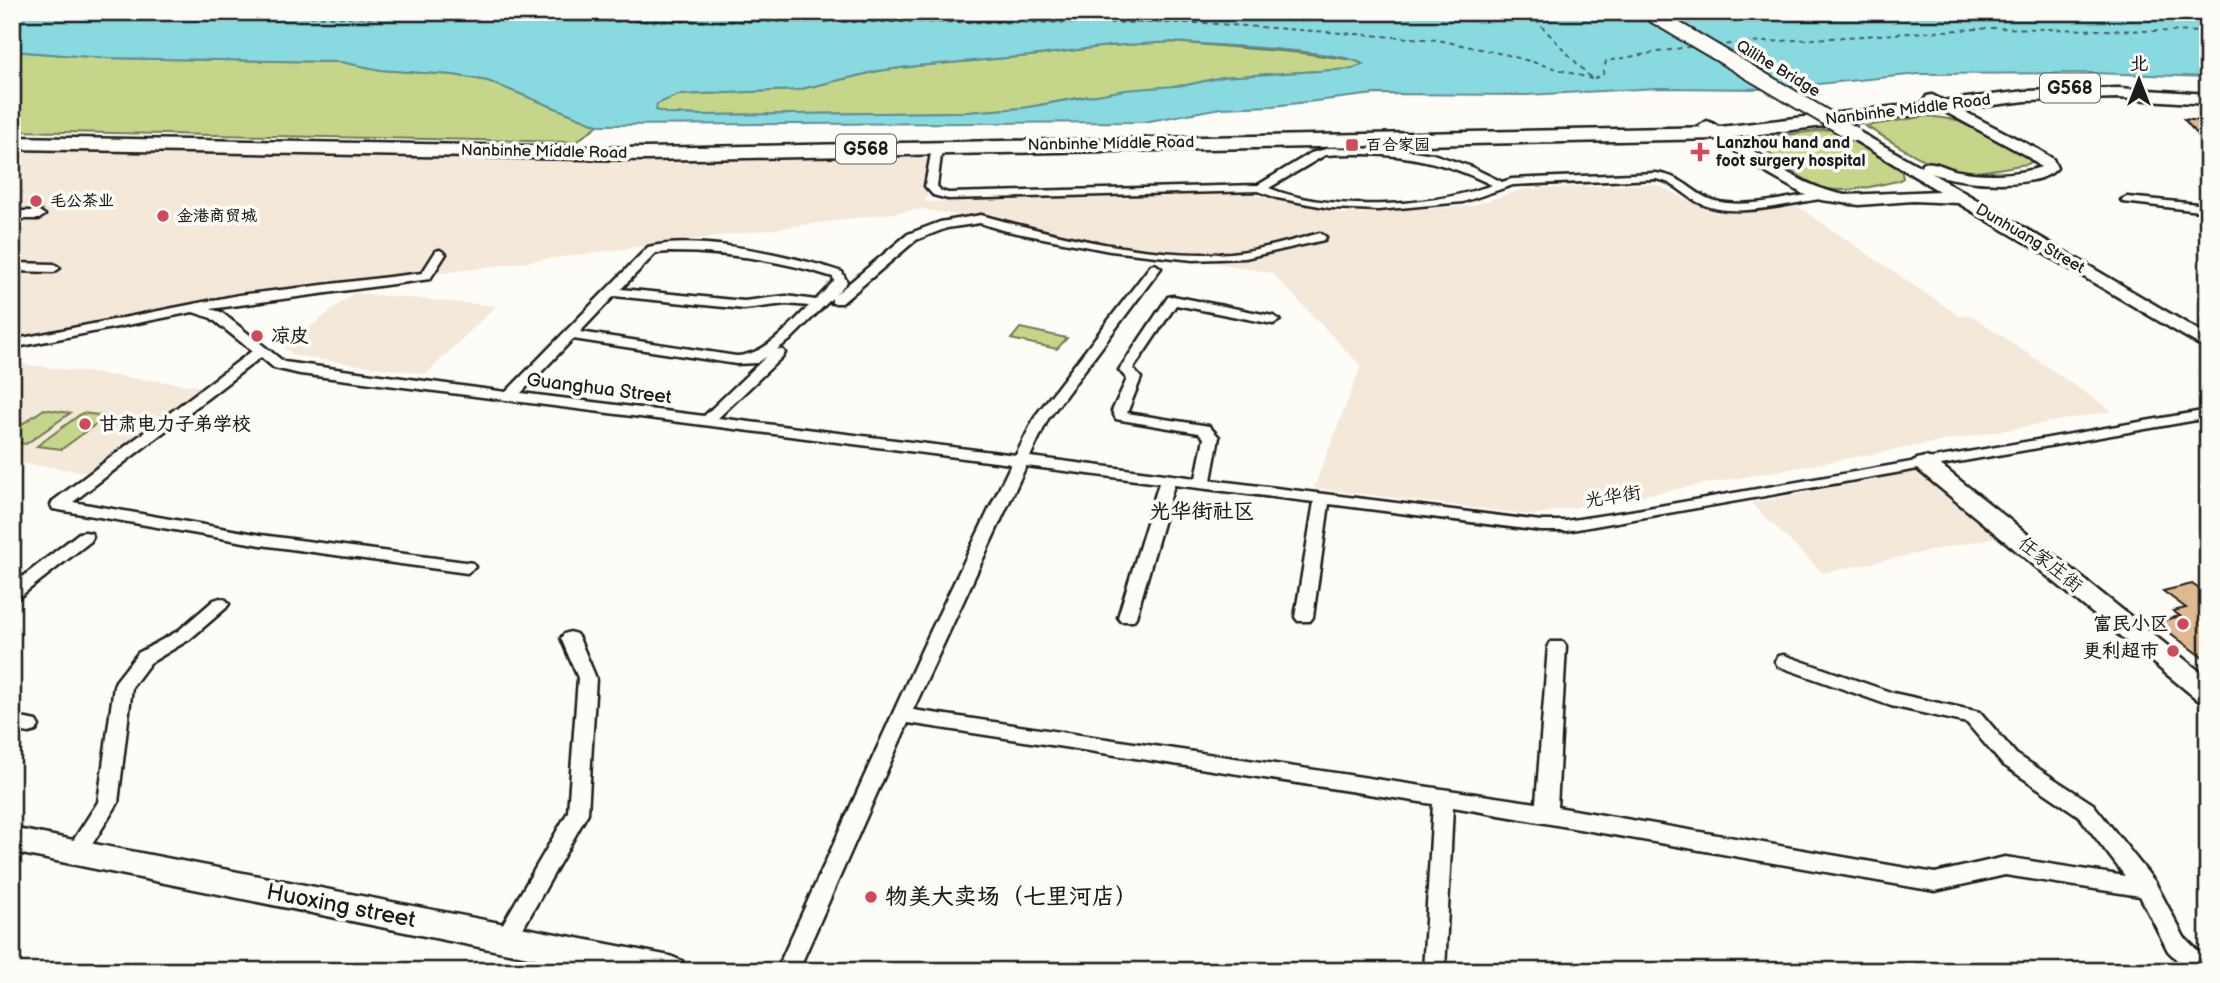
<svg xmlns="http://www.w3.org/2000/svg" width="2220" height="983" viewBox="0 0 2220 983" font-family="'Balsamiq Sans','LXGW WenKai TC',sans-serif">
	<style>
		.built { fill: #f4e8d8 }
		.green { fill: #c5d68a; stroke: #707953; stroke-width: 2 }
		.water { fill: #89dae0; stroke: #5d8e92; stroke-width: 2; fill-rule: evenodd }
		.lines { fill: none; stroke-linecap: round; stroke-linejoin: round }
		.ferry { stroke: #425e61; stroke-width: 2; stroke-dasharray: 5 4.5; stroke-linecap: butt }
		.building { fill: #e0b991; stroke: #1c1c1c; stroke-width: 2 }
		.street-casing { stroke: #1c1c1c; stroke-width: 5 }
		.secondary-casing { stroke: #1c1c1c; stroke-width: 5 }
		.highway-casing { stroke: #1c1c1c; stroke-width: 5 }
		.street { fill: #fdfcf7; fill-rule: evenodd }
		.secondary { fill: #fdfcf7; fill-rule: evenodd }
		.highway { fill: #fdfcf7; fill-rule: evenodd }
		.secondary-bridge-casing { stroke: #1c1c1c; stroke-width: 18; stroke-linecap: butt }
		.secondary-bridge { stroke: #fdfcf7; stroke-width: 14 }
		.poi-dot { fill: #d1495b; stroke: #fdfcf7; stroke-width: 2.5 }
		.labels { text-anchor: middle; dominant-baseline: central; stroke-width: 7; stroke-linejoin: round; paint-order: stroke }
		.far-street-label { font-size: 16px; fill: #1c1c1c; stroke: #fdfcf7 }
		.far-poi-label { font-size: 16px; font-weight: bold; fill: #1c1c1c; stroke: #fdfcf7; text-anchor: start }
		.shield { fill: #fdfcf7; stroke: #605f5e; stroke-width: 2 }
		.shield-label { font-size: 18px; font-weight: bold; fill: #1c1c1c }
		.poi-label { font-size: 19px; font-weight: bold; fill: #1c1c1c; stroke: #fdfcf7; text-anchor: start }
		.street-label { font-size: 19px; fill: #1c1c1c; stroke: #fdfcf7 }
		.neighbourhood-label { font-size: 21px; font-weight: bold; fill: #1c1c1c; stroke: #fdfcf7 }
		.near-poi-label { font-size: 23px; font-weight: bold; fill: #1c1c1c; stroke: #fdfcf7; text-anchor: start }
		.near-street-label { font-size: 23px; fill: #1c1c1c; stroke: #fdfcf7 }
	</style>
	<rect width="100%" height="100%" fill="#fdfcf7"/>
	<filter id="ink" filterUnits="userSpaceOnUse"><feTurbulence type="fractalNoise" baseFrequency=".0143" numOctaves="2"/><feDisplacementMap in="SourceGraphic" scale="14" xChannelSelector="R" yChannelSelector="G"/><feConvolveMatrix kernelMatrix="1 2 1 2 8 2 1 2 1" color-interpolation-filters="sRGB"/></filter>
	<g filter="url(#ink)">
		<g class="built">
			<path d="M12,142L937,148L925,202L1244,193L1343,214L1471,206L1524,189L1655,184L1715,213L1794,204L1959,316L1971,315L2112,411L1532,515L1314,488L1361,366L1272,273L923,209L239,300L12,344Z"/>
			<path d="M354,293L496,306L426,374L295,356L284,347Z"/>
			<path d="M12,363L206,387L94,473L12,462Z"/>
			<path d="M1921,471L2001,536L1823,573L1751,503Z"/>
		</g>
		<g class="green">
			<path d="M1173,42L1302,53L1353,60L1364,64L1352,69L1223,77L1187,85L1083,97L1023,108L968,112L703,115L669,114L656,110V104L678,95L797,90L878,71L916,66L1030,56L1108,46Z"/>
			<path d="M12,51L104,58L341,62L381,70L454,75L488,81L598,125L576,142L12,131Z"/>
			<path d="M1928,116L1956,120L2028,155L2033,160L2028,164C2011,166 1992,171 1974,172C1935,174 1898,144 1865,126Z"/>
			<path d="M1833,129L1894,164L1901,169L1903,178L1898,181C1877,185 1850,193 1828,189C1805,184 1782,162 1763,149L1758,142L1765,137Z"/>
			<path d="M1020,328L1067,338L1057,349L1011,339Z"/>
			<path d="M44,409L70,413L26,444L12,442V431Z"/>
			<path d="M82,413L107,416L62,449L37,446Z"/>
		</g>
		<path class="water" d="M12,12H2208V77L2092,73L1919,74L1767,89L1658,88L1527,95L1375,94L1273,106L1221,108L1144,122L598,125L488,81L454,75L381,70L341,62L104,58L12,51ZM1173,42C1207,45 1343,50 1363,64L1352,69L1223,77L1187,85L1125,90L1023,108L968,112L703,115L669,114L656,110L657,104L678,95L797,90L878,71L916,66L1030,56L1108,46Z"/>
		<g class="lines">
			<g class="ferry">
				<path d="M54,12L568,21L1204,23L1438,40L1508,55L1592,79"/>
				<path d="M1528,12L1592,79L1603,75L1606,61L1693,46"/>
				<path d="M1716,45L1992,28L2208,32"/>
			</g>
		</g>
		<g class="building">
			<path d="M2184,119L2208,122V145L2205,144Z"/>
			<path d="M2192,584L2208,595V662L2156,622L2180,616L2173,611L2186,608L2163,591Z"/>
		</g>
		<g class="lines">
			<defs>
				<g id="street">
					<path d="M937,145L942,148L937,186L941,191L948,193L1258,185L1311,153L1330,148L1400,149L1433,154L1469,166L1502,182L1512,179L1656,173C1686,177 1693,195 1715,201C1747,209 1788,197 1820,193L1826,196L1820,199C1785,204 1739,218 1704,205C1686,198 1676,182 1656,179L1513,185L1463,202L1378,210L1330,208L1277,198L1258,191L948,199L933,195L925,186L932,148ZM1325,155C1386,151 1437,157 1492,185C1430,207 1331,213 1269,188Z"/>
					<path d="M2204,147L2208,148V158L2199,150Z"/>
					<path d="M2127,197L2208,205V212L2123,202L2121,200Z"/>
					<path d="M12,211H39L45,215L39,219H12Z"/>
					<path d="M981,215C1058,236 1151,259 1231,253C1261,250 1290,241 1320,233L1326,237L1324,240L1245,258L1193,260L1110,251L1002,230L980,223L947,228L916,240L842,303H832V298L789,341L777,349L783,350L785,353L783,356L718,418L1016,455L1036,415L1151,265L1155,264L1161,268L1048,419L1030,457L1196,478L1204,438L1199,433L1121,420L1116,419L1112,411L1127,379L1119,370L1168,297L1173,296L1273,316L1280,320L1273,324L1176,305L1133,369L1141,378L1127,413L1209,426L1219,437L1211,480L1541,521H1566L1631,511L2208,410V418L1566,531H1541L1329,504L1313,617L1310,621H1298L1295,617L1314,502L1174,485L1136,617L1133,621H1121L1118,617L1159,483L1026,466L913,710L1536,803L1548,646L1551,642H1563L1566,646L1557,807L1935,873L2005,857L2125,876L2079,816L2002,764L1967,723L1891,706L1778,666L1775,661L1778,656L1784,655L1893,693L1980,712L2016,754L2093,804L2155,882L2184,937L2208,961V971H2188L2168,951L2140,896L2005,875L1935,891L1453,807L1445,971H1423L1433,804L908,723L798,971H776L923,647L1011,464L300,374L274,368L261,357L73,502L261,535L473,563L475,567L467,573L261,545L53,509L51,505L53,501L252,351L211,318L193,312L12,348V340L239,295L422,273L436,251L440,250L446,254L430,279L210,309L221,312L284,362L506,392L648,247C701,235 791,255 842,272L847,282L835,295L908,234L940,222ZM669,252C724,252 780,260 833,277L834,281L816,300L786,296L744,301L621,289L656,253ZM614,296L744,309L786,304L809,306C789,326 765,356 736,356L580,332ZM573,339L736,364L757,363L767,356L704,416L521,393Z"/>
					<path d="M12,263L54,264L60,268L54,272L12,271Z"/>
					<path d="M85,532L91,533L93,537L91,541L18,598L12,600V585L79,533Z"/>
					<path d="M220,598L226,600L229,604L226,608L190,639L150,663L132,687L118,803L83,859L76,862L69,859L65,853L69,847L98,802L114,686L116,681L138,653L178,631L214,600Z"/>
					<path d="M570,632L576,634L579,638L596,678L588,813L513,946L505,949L497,946L494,939L568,812L578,678L561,638L564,634Z"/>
					<path d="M12,716L36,721L39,726L36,731L29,733L12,730Z"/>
				</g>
				<g id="secondary">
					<path d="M1932,95L2039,150L2053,159L2057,168C2039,191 1956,183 1931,173L2208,336V350L1958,203L1913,201L1859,205L1821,200L1803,194L1768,174L1699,126L1707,121L1712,123C1755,149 1794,186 1845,195L1939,191L1849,137L1846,134L1849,131L1854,129L1921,167L1922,163C1935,160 1947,169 1959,171C1984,176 2017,175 2041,167L2027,156L1927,102L1925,99L1927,96Z"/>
					<path d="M1925,457L1933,459L2208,678V703L2198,700L1917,469L1914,464L1917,459Z"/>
					<path d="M12,828L670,956L682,961L686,971H597L12,852Z"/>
				</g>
				<path id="highway" d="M2118,88L2208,94V104L2118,98L2026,101L1720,139L646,160L12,149V137L646,148L1720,127L2026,91Z"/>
			</defs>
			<use href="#street" class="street-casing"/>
			<use href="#secondary" class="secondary-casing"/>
			<use href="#highway" class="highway-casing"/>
			<use href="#street" class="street"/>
			<use href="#secondary" class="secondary"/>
			<use href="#highway" class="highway"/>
			<defs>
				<path id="secondary-bridge" d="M1648,12L1854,134"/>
			</defs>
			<use href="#secondary-bridge" class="secondary-bridge-casing"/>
			<use href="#secondary-bridge" class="secondary-bridge"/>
		</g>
	</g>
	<g class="poi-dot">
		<rect x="1345" y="138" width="14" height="14" rx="3.5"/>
		<path d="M1696.5 141.5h7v7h7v7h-7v7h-7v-7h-7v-7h7z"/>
		<circle cx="36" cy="201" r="7"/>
		<circle cx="163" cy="216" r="7"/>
		<circle cx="257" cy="336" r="7"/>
		<circle cx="85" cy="424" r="7"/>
		<circle cx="2183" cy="624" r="7"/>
		<circle cx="2173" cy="651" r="7"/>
		<circle cx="871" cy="897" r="7"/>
	</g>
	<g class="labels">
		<g class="far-street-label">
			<text transform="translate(1778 69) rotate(31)">Qilihe Bridge</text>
			<text transform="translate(1908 110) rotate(-7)">Nanbinhe Middle Road</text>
			<text transform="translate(1111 144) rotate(-1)">Nanbinhe Middle Road</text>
			<text transform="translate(544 152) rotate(1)">Nanbinhe Middle Road</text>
			<text transform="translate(2030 239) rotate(30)">Dunhuang Street</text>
		</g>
		<g class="far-poi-label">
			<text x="1716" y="143">Lanzhou hand and<tspan x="1716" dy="18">foot surgery hospital</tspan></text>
			<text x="1366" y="145">百合家园</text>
			<text x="50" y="201">毛公茶业</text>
			<text x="177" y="216">金港商贸城</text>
		</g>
		<g class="shield">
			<rect x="2040" y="73.5" width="60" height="29" rx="5"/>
			<rect x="836" y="134.5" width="60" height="29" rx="5"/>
		</g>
		<g class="shield-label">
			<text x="2070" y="88">G568</text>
			<text x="866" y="149">G568</text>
		</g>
		<g class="poi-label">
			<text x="271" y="336">凉皮</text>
			<text x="99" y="424">甘肃电力子弟学校</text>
			<text x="2169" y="624" text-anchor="end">富民小区</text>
			<text x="2159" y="651" text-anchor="end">更利超市</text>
		</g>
		<g class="street-label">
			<text transform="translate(599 389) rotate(7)">Guanghua Street</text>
			<text transform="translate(1613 497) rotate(-9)">光华街</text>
			<text transform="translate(2050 565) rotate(39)">任家庄街</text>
		</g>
		<g class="neighbourhood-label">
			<text x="1202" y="511">光华街社区</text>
		</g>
		<g class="near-poi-label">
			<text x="885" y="897">物美大卖场（七里河店）</text>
		</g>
		<g class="near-street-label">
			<text transform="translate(341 906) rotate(11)">Huoxing street</text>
		</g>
	</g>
	<rect width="2220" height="983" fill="none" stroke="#fdfcf7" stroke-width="42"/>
	<rect x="21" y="21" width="2178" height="941" fill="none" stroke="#1c1c1c" stroke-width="2.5" filter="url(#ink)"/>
	<g transform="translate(2139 80)" stroke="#fdfcf7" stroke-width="5" paint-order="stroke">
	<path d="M0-5L12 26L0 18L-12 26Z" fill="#1c1c1c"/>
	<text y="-10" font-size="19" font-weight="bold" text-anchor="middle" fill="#1c1c1c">北</text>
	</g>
</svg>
